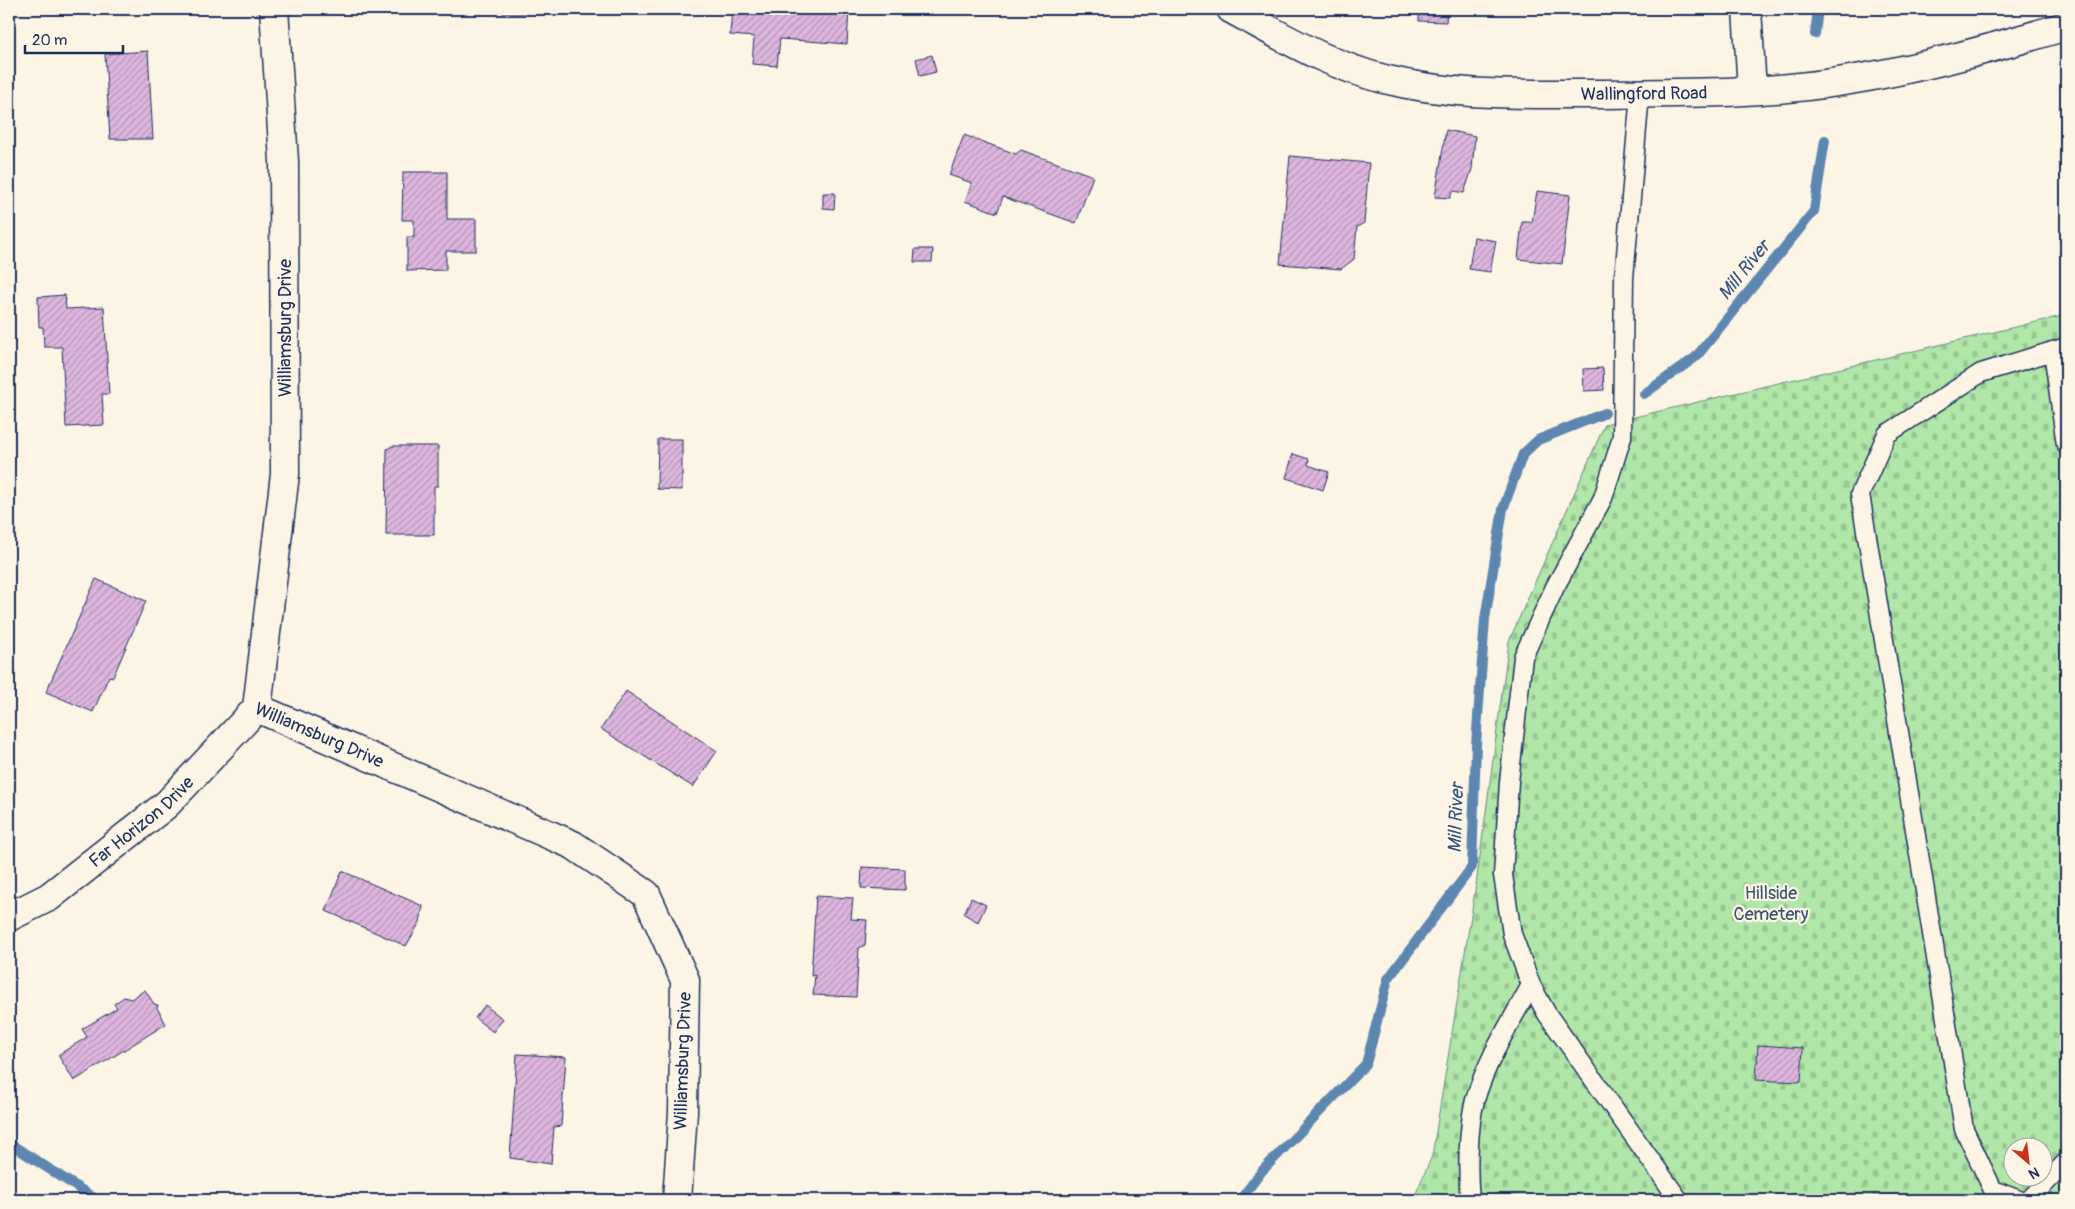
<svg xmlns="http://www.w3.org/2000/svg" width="2075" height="1209" viewBox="0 0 2075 1209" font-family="Pangolin,sans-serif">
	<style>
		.cemetery { fill: url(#cemetery-stones); stroke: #668a83; fill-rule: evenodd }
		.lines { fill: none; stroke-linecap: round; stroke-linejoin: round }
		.stream { stroke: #5d86b0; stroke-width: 10 }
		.building { fill: url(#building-hatch); stroke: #1b2f5e }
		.lane-casing { stroke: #1b2f5e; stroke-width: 21 }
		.street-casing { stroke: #1b2f5e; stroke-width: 31 }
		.secondary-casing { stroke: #1b2f5e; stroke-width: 31 }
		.lane { stroke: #fcf5e5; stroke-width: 18 }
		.street { stroke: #fcf5e5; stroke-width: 28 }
		.secondary { stroke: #fcf5e5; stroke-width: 28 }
		.labels { text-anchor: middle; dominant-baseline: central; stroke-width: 4.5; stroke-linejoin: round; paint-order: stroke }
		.street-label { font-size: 18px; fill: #1b2f5e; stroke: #fcf5e5 }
		.park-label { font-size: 18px; fill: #39546d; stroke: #fcf5e5 }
		.water-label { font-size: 19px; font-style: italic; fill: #365380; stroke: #fcf5e5 }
	</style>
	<defs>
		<pattern id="cemetery-stones" width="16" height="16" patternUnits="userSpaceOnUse" patternTransform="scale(1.25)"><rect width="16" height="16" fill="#b0e6a8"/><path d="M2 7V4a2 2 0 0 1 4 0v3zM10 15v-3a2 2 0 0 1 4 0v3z" fill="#97c693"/></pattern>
		<pattern id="building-hatch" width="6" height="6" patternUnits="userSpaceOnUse" patternTransform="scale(1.25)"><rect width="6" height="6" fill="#deb6de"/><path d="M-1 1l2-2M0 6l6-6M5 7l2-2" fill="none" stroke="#b394b7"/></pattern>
	</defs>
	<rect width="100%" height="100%" fill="#fcf5e5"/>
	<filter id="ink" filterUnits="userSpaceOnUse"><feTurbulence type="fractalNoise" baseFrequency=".02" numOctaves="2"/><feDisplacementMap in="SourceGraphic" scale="10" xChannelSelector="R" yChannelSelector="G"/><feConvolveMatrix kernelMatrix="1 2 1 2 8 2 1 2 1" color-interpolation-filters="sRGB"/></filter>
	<g filter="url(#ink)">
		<path class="cemetery" d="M2066,315V1200H1413L1432,1156L1476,885L1509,641L1605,424ZM2012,1146H2042V1176H2012Z"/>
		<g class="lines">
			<g class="stream">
				<path d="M1815,34L1818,9"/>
				<path d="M1644,394L1696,357L1814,211L1825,140"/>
				<path d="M9,1143L97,1200"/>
				<path d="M1240,1200L1262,1171L1366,1064L1388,979L1472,867L1476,745L1485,619L1503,509L1523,454L1538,440L1605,413"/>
			</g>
		</g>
		<g class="building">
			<rect x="503" y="9" width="24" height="4"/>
			<path d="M732,9H849L847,44L780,39L777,66L752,64L754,37L730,35Z"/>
			<path d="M1419,9H1447L1446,22L1419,21Z"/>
			<path d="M148,51L153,139H110L105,54Z"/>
			<path d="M932,55L936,72L920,76L916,59Z"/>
			<path d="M1446,130L1475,136L1472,169L1464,193L1453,191L1450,198L1435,197Z"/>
			<path d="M964,135L1016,154L1021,150L1093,176L1076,223L1003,197L997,213L965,201L972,183L949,175Z"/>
			<path d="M1290,156L1369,163L1364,223L1357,227L1354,259L1341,269L1280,264Z"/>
			<path d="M403,172H447V219H476V251H446V270L407,271V237H414V220H402Z"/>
			<path d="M1537,191L1570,195L1562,264L1518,259L1522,222H1532Z"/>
			<path d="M823,193H835L834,209L823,208Z"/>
			<path d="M1474,237L1496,241L1490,272L1469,269Z"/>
			<path d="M915,249H933L932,262H914Z"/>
			<path d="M65,295L66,309L104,307L109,394H102L104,425L66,427L62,347H44L43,327H39L38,297Z"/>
			<path d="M1603,368L1604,390L1584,391L1583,369Z"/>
			<path d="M658,439H682V490L657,489Z"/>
			<path d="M392,446H438V486H434V535H386L387,449Z"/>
			<path d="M1293,454L1309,459L1308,465L1329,472L1323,490L1286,478Z"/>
			<path d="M96,579L146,601L113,677L109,676L93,712L46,692Z"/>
			<path d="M626,691L717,751L693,787L601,729Z"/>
			<path d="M862,867L905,869V890L861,888Z"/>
			<path d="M342,871L423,906L420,922L406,946L326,911Z"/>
			<path d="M816,896L853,898L851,919L867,920L865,945L859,948L856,997L813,995L815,975L811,976Z"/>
			<path d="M971,898L986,905L978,922L964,914Z"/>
			<path d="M145,990L154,1004L158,1005L157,1008L166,1024L74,1081L58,1055L87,1037L82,1029L117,1008L114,1004L124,997L131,999Z"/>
			<path d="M485,1005L503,1019L493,1032L475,1018Z"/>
			<path d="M1758,1045L1803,1048L1801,1081L1798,1082L1756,1080Z"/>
			<path d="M517,1054L566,1057L561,1126L554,1127L551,1164L510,1158Z"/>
		</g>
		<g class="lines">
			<defs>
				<g id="lane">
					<path d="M1640,94L1624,278L1622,437L1603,498L1555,587L1523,657L1509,782L1503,875L1512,934L1531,985L1547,1014L1679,1200"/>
					<path d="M2053,351L2066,445"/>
					<path d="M1470,1200C1467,1172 1468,1127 1475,1100C1487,1059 1511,1022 1531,985"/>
					<path d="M2019,1200L1993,1190L1964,1129L1860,494L1887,434L1981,373L2066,347"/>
					<path d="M2029,1200L2066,1162"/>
				</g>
				<g id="street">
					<path d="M1747,9L1752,90"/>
					<path id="s1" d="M257,708L573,845L646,894L685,980L683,1112L677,1200"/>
					<path d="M257,708L285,474L284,161L274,9"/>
					<path id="s2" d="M9,917L49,897L167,804L257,708"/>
				</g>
				<g id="secondary">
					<path id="s3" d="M1231,9C1281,36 1328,65 1384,79C1450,96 1518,94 1585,94C1671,93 1760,95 1844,81C1920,69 1993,48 2066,26"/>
				</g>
			</defs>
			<use href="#lane" class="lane-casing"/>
			<use href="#street" class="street-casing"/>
			<use href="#secondary" class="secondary-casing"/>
			<use href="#lane" class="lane"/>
			<use href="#street" class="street"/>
			<use href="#secondary" class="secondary"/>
		</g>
	</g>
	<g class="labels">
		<g class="street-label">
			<text stroke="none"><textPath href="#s3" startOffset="430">Wallingford Road</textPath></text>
			<text transform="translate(285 328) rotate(-90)">Williamsburg Drive</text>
			<text stroke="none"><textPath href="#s1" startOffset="68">Williamsburg Drive</textPath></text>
			<text stroke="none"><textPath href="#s2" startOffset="164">Far Horizon Drive</textPath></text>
			<text transform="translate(683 1061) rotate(-88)">Williamsburg Drive</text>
		</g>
		<g class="park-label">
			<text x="1771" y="893">Hillside<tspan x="1771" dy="21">Cemetery</tspan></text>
		</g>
		<g class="water-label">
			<text transform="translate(1744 270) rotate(-51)">Mill River</text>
			<text transform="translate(1456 818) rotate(-88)">Mill River</text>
		</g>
	</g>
	<rect width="2075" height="1209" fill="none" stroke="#fcf5e5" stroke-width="30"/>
	<rect x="15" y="15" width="2045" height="1179" fill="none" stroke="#1b2f5e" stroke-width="2" filter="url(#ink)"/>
	<g transform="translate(2028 1162) rotate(152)"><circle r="24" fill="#fcf5e5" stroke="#a2a6af"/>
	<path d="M0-4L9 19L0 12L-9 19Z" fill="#c8321e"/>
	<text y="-8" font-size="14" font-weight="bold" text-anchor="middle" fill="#1b2f5e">N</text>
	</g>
	<path d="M25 45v8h98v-8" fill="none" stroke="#1b2f5e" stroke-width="2.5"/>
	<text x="32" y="45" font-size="15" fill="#1b2f5e" stroke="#fcf5e5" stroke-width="4" paint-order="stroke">20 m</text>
</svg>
